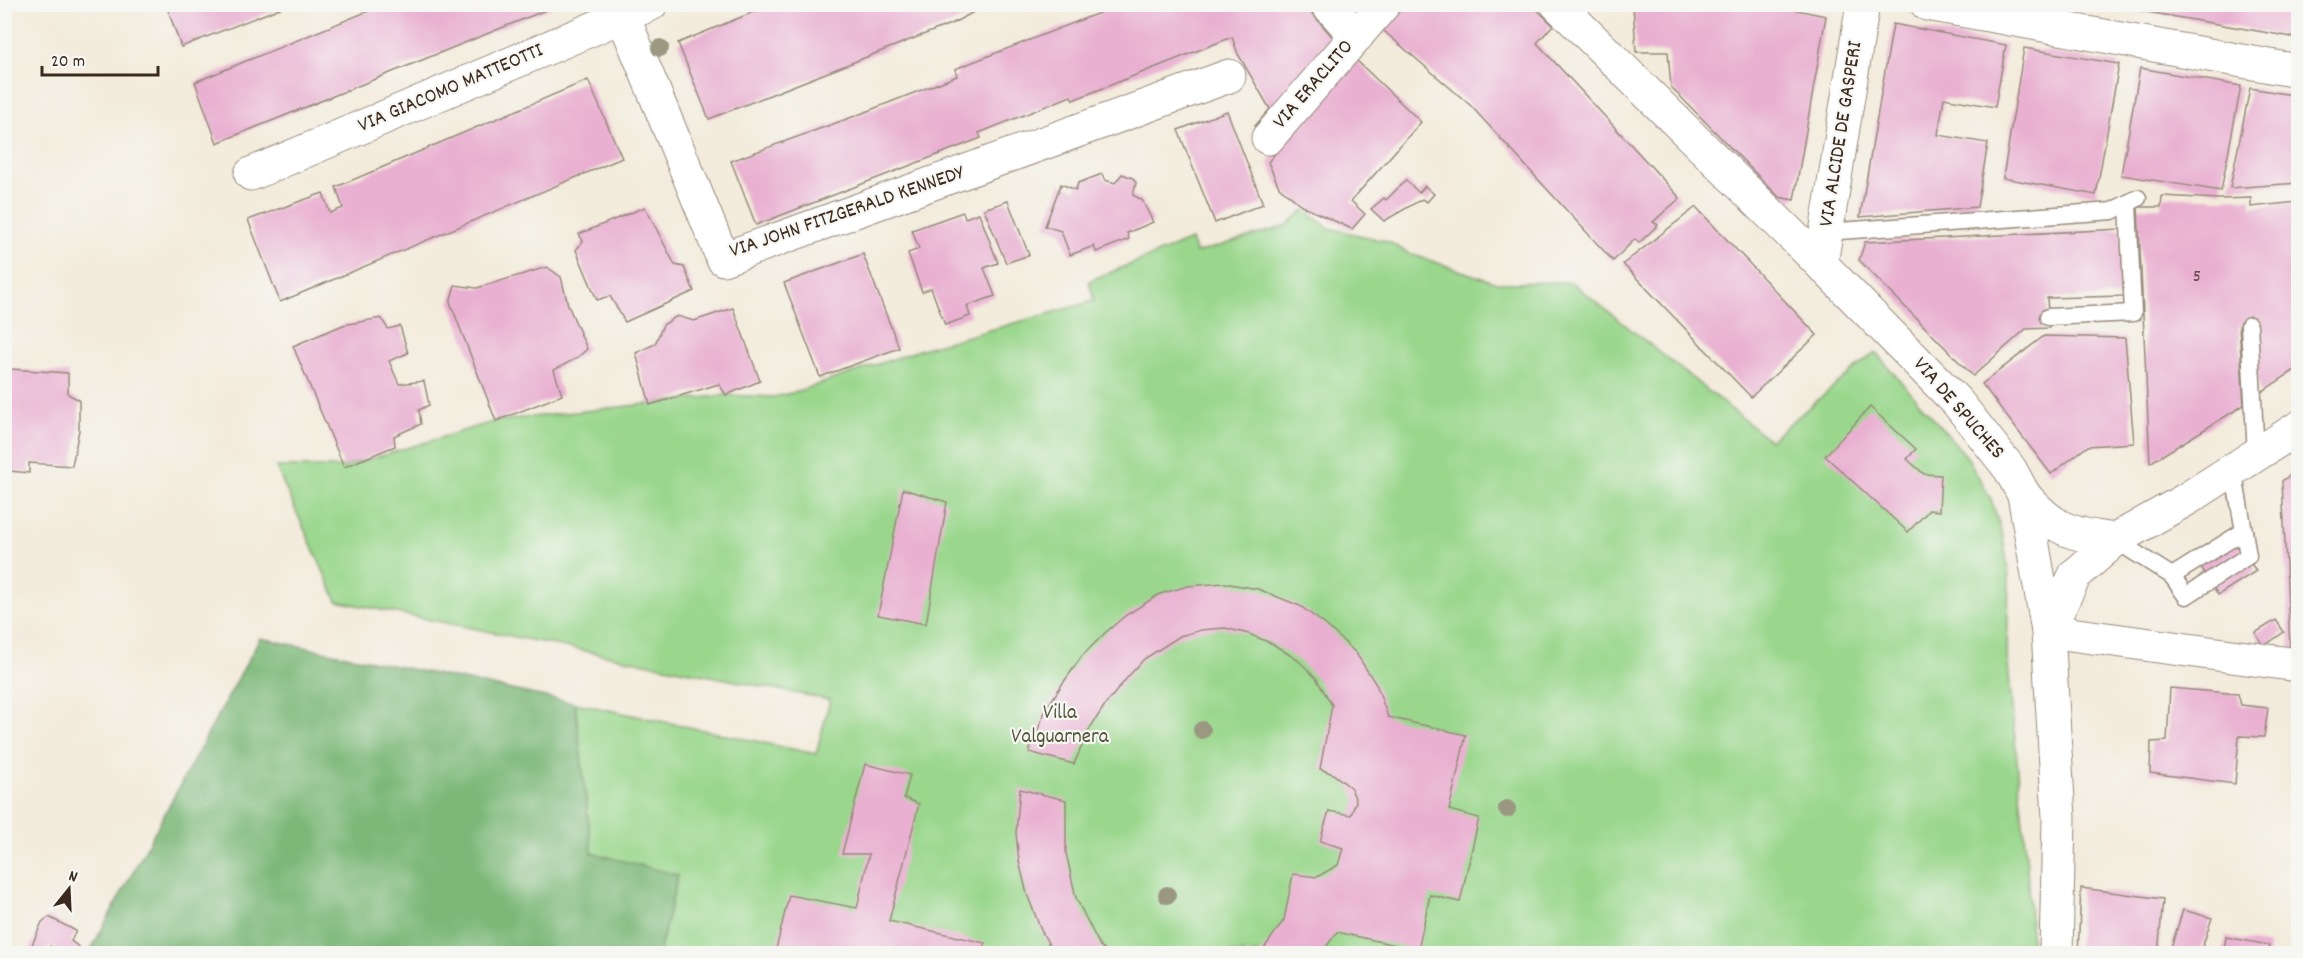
<svg xmlns="http://www.w3.org/2000/svg" width="2303" height="958" viewBox="0 0 2303 958" font-family="Dekko,sans-serif">
	<style>
		.green { fill: #9ad78c; stroke: #6a8055; stroke-width: 1.5 }
		.forest { fill: #7bb878; stroke: #5b714b; stroke-width: 1.5 }
		.building { fill: #e9b0d1 }
		.lines { fill: none; stroke-linecap: round; stroke-linejoin: round }
		.service-casing { stroke: #978a7c; stroke-width: 19 }
		.minor-casing { stroke: #978a7c; stroke-width: 35 }
		.tertiary-casing { stroke: #978a7c; stroke-width: 35 }
		.service { stroke: #fff; stroke-width: 16 }
		.minor { stroke: #fff; stroke-width: 33 }
		.tertiary { stroke: #fff; stroke-width: 33 }
		.tree { fill: #9b9882 }
		.labels { text-anchor: middle; dominant-baseline: central; stroke-width: 4.5; stroke-linejoin: round; paint-order: stroke }
		.number-label { font-size: 18px; fill: #664c4b }
		.street-label { font-size: 21px; fill: #3b2a1e; stroke: #f6f6f2 }
		.park-label { font-size: 21px; fill: #53553a; stroke: #f6f6f2 }
	</style>
	<rect width="100%" height="100%" fill="#f6f6f2"/>
	<filter id="ink" filterUnits="userSpaceOnUse"><feTurbulence type="fractalNoise" baseFrequency=".0167" numOctaves="2"/><feDisplacementMap in="SourceGraphic" scale="12" xChannelSelector="R" yChannelSelector="G"/><feConvolveMatrix kernelMatrix="1 2 1 2 8 2 1 2 1" color-interpolation-filters="sRGB"/></filter>
	<filter id="wash" filterUnits="userSpaceOnUse"><feTurbulence type="fractalNoise" baseFrequency=".008" numOctaves="4" result="noise"/><feDisplacementMap in="SourceGraphic" scale="24" xChannelSelector="R" yChannelSelector="G"/><feGaussianBlur stdDeviation="1.35" result="paint"/><feColorMatrix in="noise" values="0 0 0 0 0 0 0 0 0 0 0 0 0 0 0 0 0 1.4 0 .05"/><feComposite in="paint" operator="in"/></filter>
	<g filter="url(#wash)">
		<rect width="100%" height="100%" fill="#f3ebdb"/>
		<path class="green" d="M1304,210L1329,228L1389,242L1408,253L1497,283L1571,282L1770,440L1875,352L1967,457L1991,499L2003,536L2009,578L2007,654L2027,867L2032,953H659L678,876L592,853L575,703L816,754L830,700L337,601L276,467H344L496,421L726,395L774,397L796,392L925,348L1094,301L1089,281L1191,240L1196,253L1286,226Z"/>
		<path class="forest" d="M260,638L575,703L592,853L678,875L659,953H89Z"/>
		<g id="blocks">
			<g class="building">
				<path d="M166,4H288V5L181,47Z"/>
				<path d="M764,4H989L953,23L709,119L678,43L756,11L755,8Z"/>
				<path d="M1122,4H1304L1335,40L1260,138L1255,126L1270,109L1238,54L1232,37L1073,100L1071,96L979,133L981,138L756,225L731,161L855,116L957,76L955,69Z"/>
				<path d="M1394,4H1531L1553,25L1537,43L1680,198L1653,222L1658,225L1639,243L1635,239L1613,261L1470,105L1378,26Z"/>
				<path d="M1633,4H1767L1826,16L1794,200L1779,197L1671,87L1668,52H1636Z"/>
				<path d="M2113,4H2298V38L2113,6Z"/>
				<path d="M383,5H558L217,143L195,82Z"/>
				<path d="M1893,24L2006,45L1995,107L1944,98L1938,135L1988,143L1977,207L1860,217Z"/>
				<path d="M2024,48L2119,64L2096,195L2003,178Z"/>
				<path d="M1354,58L1421,122L1351,201L1365,214L1352,229L1304,207L1279,187L1268,162Z"/>
				<path d="M2140,68L2241,86L2221,191L2121,175Z"/>
				<path d="M588,80L622,158L280,302L248,220L323,193L330,213L343,208L336,187Z"/>
				<path d="M2250,88L2298,96V183L2230,188Z"/>
				<path d="M1227,111L1263,204L1215,223L1178,130Z"/>
				<path d="M1102,174L1105,180L1115,183L1122,174L1133,178L1136,183L1133,195L1142,200L1153,222L1127,233L1129,239L1096,252L1094,246L1070,255L1061,231L1045,226L1061,184L1076,190L1078,183Z"/>
				<path d="M1406,180L1419,193L1425,186L1434,194L1427,202L1422,199L1384,221L1371,209L1384,198L1386,200Z"/>
				<path d="M2162,196L2219,199L2251,198V207L2298,202V368L2260,393L2249,325L2239,326L2244,405L2150,463L2138,207H2161Z"/>
				<path d="M1008,201L1029,255L1006,263L984,209Z"/>
				<path d="M645,207L675,265L684,267L694,291L625,322L610,296L597,300L576,250L583,241L579,234Z"/>
				<path d="M1696,207L1817,335L1751,397L1623,264Z"/>
				<path d="M963,212L965,218L979,213L998,263L984,268L995,296L967,306L970,316L945,325L931,288L922,292L908,253L919,249L912,230Z"/>
				<path d="M2121,229L2124,296L2047,298L2049,328L2026,329L1973,376L1859,260L1865,242Z"/>
				<path d="M863,254L899,348L820,377L784,283Z"/>
				<path d="M547,267L561,277L568,305L587,349L577,358L554,370L562,395L496,421L450,302L455,285L477,288Z"/>
				<path d="M733,308L760,381L726,395L719,384L650,405L636,353L655,344L663,325L677,316L694,321Z"/>
				<path d="M381,318L388,329L400,326L408,353L389,361L399,384L424,381L429,405L419,410L421,424L394,436L395,446L344,467L293,346L343,325Z"/>
				<path d="M2044,336L2125,338L2134,443L2088,446L2051,474L1982,384Z"/>
				<path d="M4,348H8L10,369L68,373V394L79,400V430L72,466L29,463V473L10,471L8,458L4,457Z"/>
				<path d="M1870,407L1916,449L1907,459L1924,474L1941,475L1939,511L1929,510L1908,532L1825,456Z"/>
				<path d="M2298,470V651L2290,650L2282,481Z"/>
				<path d="M903,489L947,502L926,624L878,615Z"/>
				<path d="M2230,530L2256,571L2218,595L2192,554Z"/>
				<path d="M1224,583L1258,589L1300,606L1326,625L1356,653L1377,686L1388,717L1466,735L1449,810L1479,818L1460,902L1430,895L1418,950L1337,932L1321,954H1260L1284,920L1293,874L1317,877L1338,865L1343,848L1320,841L1329,811L1351,815L1356,801L1351,788L1333,774L1320,769L1332,705L1316,678L1299,661L1273,644L1249,634L1225,628L1201,630L1180,636L1144,659L1127,678L1105,705L1090,728L1074,764L1029,752L1046,709L1063,683L1082,656L1105,633L1126,615L1160,594L1188,586Z"/>
				<path d="M2276,620L2284,632L2264,646L2255,633Z"/>
				<path d="M2170,688L2238,694L2241,705L2268,708L2264,737L2239,736L2235,784L2150,773L2151,742L2167,741Z"/>
				<path d="M865,764L910,775L904,798L919,804L889,921L985,943L983,954H796L776,949L789,895L857,908L869,854H842Z"/>
				<path d="M1020,789L1066,800V853L1076,898L1100,946L1110,954H1054L1041,930L1027,894L1019,861L1016,833Z"/>
				<path d="M2081,888L2163,899L2158,954H2078Z"/>
				<path d="M2183,910L2212,918L2200,954H2169Z"/>
				<path d="M49,917L76,931L71,941L80,948L76,954H64L50,946L46,954H28L42,922Z"/>
				<path d="M2226,937L2269,945L2268,954H2223Z"/>
			</g>
		</g>
	</g>
	<g filter="url(#ink)">
		<use href="#blocks" fill-opacity="0" stroke="#978a7c" stroke-width="1.5"/>
		<g class="lines">
			<defs>
				<g id="service">
					<path d="M1826,232L2112,211L2138,198"/>
					<path d="M2048,317L2133,313L2128,203"/>
					<path d="M2249,325L2256,455"/>
					<path d="M2115,540L2172,576L2244,531L2233,470"/>
					<path d="M2172,576L2186,596L2248,556L2244,531"/>
				</g>
				<g id="minor">
					<path d="M618,4L723,259L1229,76"/>
					<path d="M1327,4L1357,36"/>
					<path d="M1557,4L1821,264"/>
					<path d="M1927,4L2298,71"/>
					<path d="M1268,138L1384,4"/>
					<path d="M251,174L651,4"/>
					<path d="M2048,631L2298,665"/>
				</g>
				<g id="tertiary">
					<path d="M1863,4L1821,264L1957,402L2010,469L2024,495L2048,631L2059,818L2056,954"/>
					<path d="M2024,495C2054,530 2070,534 2115,540"/>
					<path d="M2048,631L2075,575L2115,540L2187,499L2298,428"/>
				</g>
			</defs>
			<use href="#service" class="service-casing"/>
			<use href="#minor" class="minor-casing"/>
			<use href="#tertiary" class="tertiary-casing"/>
			<use href="#service" class="service"/>
			<use href="#minor" class="minor"/>
			<use href="#tertiary" class="tertiary"/>
		</g>
		<g class="tree">
			<circle cx="660" cy="48" r="9"/>
			<circle cx="1202" cy="730" r="9"/>
			<circle cx="1507" cy="809" r="9"/>
			<circle cx="1167" cy="895" r="9"/>
		</g>
	</g>
	<g class="labels">
		<g class="number-label">
			<text x="2197" y="277">5</text>
		</g>
		<g class="street-label">
			<text transform="translate(1314 85) rotate(-49)">VIA ERACLITO</text>
			<text transform="translate(451 89) rotate(-23)">VIA GIACOMO MATTEOTTI</text>
			<text transform="translate(1842 134) rotate(-81)">VIA ALCIDE DE GASPERI</text>
			<text transform="translate(847 213) rotate(-19)">VIA JOHN FITZGERALD KENNEDY</text>
			<text transform="translate(1958 409) rotate(49)">VIA DE SPUCHES</text>
		</g>
		<g class="park-label">
			<text x="1060" y="714">Villa<tspan x="1060" dy="24">Valguarnera</tspan></text>
		</g>
	</g>
	<rect width="2303" height="958" fill="none" stroke="#f6f6f2" stroke-width="24"/>
	<g transform="translate(69 889) rotate(18)" stroke="#f6f6f2" stroke-width="4.5" paint-order="stroke">
	<path d="M0-4.5L10 22L0 15L-10 22Z" fill="#3b2a1e"/>
	<text y="-9" font-size="16" font-weight="bold" text-anchor="middle" fill="#3b2a1e">N</text>
	</g>
	<path d="M42 66v9h116v-9" fill="none" stroke="#3b2a1e" stroke-width="3"/>
	<text x="51" y="66" font-size="18" fill="#3b2a1e" stroke="#f6f6f2" stroke-width="4.5" paint-order="stroke">20 m</text>
</svg>
